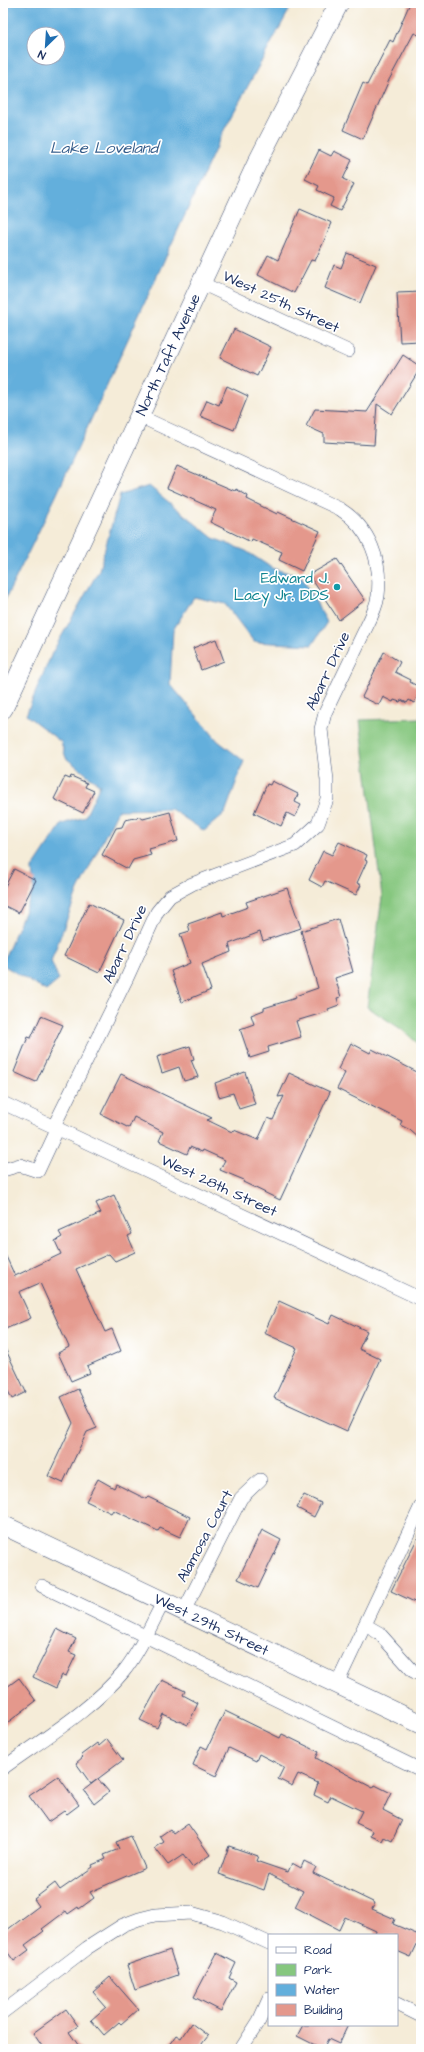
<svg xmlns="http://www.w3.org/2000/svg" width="424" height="2052" viewBox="0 0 424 2052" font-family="'Architects Daughter',sans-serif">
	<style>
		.green { fill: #86c77f; stroke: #507b6e }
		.water { fill: #63afdc; stroke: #3f6f9d; fill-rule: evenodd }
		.building { fill: #e4988c }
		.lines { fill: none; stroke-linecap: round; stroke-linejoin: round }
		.minor-casing { stroke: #3c4b70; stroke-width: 14 }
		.secondary-casing { stroke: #3c4b70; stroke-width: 20 }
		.minor { stroke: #fff; stroke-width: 13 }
		.secondary { stroke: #fff; stroke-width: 19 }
		.culture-dot { fill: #0f9aa8; stroke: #fff; stroke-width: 1.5 }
		.labels { text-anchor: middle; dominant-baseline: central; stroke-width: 3.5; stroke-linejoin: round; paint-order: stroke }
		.street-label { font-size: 15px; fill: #1b2f5e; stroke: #fff }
		.culture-label { font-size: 15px; fill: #0d838f; stroke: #fff; text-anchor: end }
		.water-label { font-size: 16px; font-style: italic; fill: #345c8a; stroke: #fff }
	</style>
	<rect width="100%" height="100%" fill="#fff"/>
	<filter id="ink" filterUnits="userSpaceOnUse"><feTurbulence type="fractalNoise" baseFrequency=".025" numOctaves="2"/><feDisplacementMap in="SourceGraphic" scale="8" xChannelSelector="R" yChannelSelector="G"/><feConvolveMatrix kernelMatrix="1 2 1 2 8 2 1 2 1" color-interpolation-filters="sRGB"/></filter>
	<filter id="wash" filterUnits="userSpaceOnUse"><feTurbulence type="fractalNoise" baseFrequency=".012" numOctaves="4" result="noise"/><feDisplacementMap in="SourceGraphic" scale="16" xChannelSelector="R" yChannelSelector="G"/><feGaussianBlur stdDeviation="0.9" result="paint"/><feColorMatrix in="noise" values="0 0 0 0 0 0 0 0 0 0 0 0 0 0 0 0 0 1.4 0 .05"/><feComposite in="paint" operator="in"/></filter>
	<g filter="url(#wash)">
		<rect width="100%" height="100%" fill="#f5ecd8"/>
		<path class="green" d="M421,718V1046L401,1029L367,1007L382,897L360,720Z"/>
		<g class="water">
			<path d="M3,3H293L223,132L56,496L3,604ZM34,34H58V58H34Z"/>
			<path d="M149,486L213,538L246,551L272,568L302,577L327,622L312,645L254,642L225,604L194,597L173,630L170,684L218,741L244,761L225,813L204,831L171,809L118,810L78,890L51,961L59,980L46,991L3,965V962L34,889L32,869L62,824L85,817L100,785L66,758L61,742L26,715L52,653L99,570L120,495Z"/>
		</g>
		<g id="blocks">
			<g class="building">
				<path d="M410,3H421V36L414,33L389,80L363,139L343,130L363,83L367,85L390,40L393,42Z"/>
				<path d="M319,150L331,156L334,151L352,160L343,179L354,184L340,211L330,206L334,198L317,190L319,186L305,179Z"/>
				<path d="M300,209L332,223L315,261L311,260L294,293L258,275L268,255L278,260Z"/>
				<path d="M347,253L376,265L360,303L325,288L334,265L341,268Z"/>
				<path d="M421,292V341L400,342L397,293Z"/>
				<path d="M234,329L271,347L257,376L220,358Z"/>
				<path d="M403,355L421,367L392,414L377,404L374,445L324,442V434L306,426L315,409L367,412Z"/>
				<path d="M227,386L248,396L234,430L200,416L207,400L219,405Z"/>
				<path d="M177,466L235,491L236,489L248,496L247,499L277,514L278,512L320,531L302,571L279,560L282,552L252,539L251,542L210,522L216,510L167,488Z"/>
				<path d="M337,559L365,600L339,620L309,575Z"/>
				<path d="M216,639L224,661L201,670L193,648Z"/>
				<path d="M384,652L400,662L395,672L411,680L410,682L421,688L414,703L409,700L407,703L401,700L400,702L394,700L393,702L383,697L379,705L362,697Z"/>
				<path d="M71,776L87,783L85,787L94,791L83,813L54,799L65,777L70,779Z"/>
				<path d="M272,781L298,794L295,802L301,805L295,817L287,813L281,826L254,813L267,784L270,785Z"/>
				<path d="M170,812L178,841L149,849L151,855L133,860L128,869L102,855L116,828L122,827L125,820L140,817L143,819Z"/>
				<path d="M339,842L367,855L365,860L367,861L357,883L361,885L356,895L325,881L322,887L309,880L323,851L332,855Z"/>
				<path d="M14,869L36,880L19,913L3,905V890Z"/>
				<path d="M287,888L301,928L263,941L260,932L229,944L231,952L202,964L211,990L182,1002L171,971L190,963L180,934L190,931L188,924L222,912L223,916L248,907L246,902Z"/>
				<path d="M89,903L124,920L99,973L64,956Z"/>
				<path d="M338,919L353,972L335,978L341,997L337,998L339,1005L328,1009L329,1011L296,1021L301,1037L268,1047L269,1052L250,1058L240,1029L254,1024L251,1015L264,1010V1008L296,998L295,996L318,988L301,931Z"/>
				<path d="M41,1016L63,1025L36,1082L14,1072L28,1037L31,1038Z"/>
				<path d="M351,1043L370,1053L372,1049L419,1073L417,1077L421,1079V1140L410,1130L400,1125L402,1121L337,1089L345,1073L338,1069Z"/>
				<path d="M190,1046L194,1059L191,1060L198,1077L184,1081L179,1067L162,1073L157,1057Z"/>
				<path d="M245,1072L255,1104L239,1109L233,1093L219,1097L215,1083Z"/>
				<path d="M289,1073L330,1092L280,1200L243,1182L244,1180L220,1170L225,1160L203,1150L202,1152L190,1147L187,1154L159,1141L163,1132L134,1117L129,1128L101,1114L121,1074L212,1118L207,1120L232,1132L234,1130L258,1140L268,1118L273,1120L284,1096L278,1097Z"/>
				<path d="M114,1195L132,1234L128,1236L135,1252L115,1261L109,1254L76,1269L105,1332L112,1329L121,1351L87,1366L90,1373L71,1381L58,1353L69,1347L40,1283L19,1292L31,1318L3,1330V1250L15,1276L61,1254L55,1241L62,1237L59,1232L101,1213L96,1203Z"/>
				<path d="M279,1301L329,1324L333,1315L367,1331L359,1349L380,1359L347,1431L274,1398L297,1348L264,1333Z"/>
				<path d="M3,1344L26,1392L12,1399L3,1381Z"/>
				<path d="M78,1389L97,1428L87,1432L63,1483L48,1476L73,1423L61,1397Z"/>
				<path d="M98,1479L114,1488L116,1484L146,1499L148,1497L190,1517L180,1537L160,1528L158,1531L113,1510L111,1513L86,1501Z"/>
				<path d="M304,1495L321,1503L314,1517L297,1508Z"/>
				<path d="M262,1530L281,1540L258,1588L238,1579Z"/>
				<path d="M421,1531V1605L391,1591Z"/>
				<path d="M57,1629L76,1639L69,1652L76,1655L66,1676L62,1675L56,1688L33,1677Z"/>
				<path d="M19,1678L36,1701L3,1726V1690Z"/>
				<path d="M162,1680L185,1691L183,1695L198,1703L188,1725L163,1714L157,1728L140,1720Z"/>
				<path d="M225,1711L280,1738L282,1734L319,1752L316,1758L373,1788L375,1785L391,1793L383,1810L402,1820L392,1841L384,1837L382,1841L371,1836L373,1831L356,1823L362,1811L331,1796L328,1802L314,1795L318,1783L298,1774L292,1786L278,1779L284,1767L259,1754L256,1761L229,1748L216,1776L193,1765L201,1746L207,1749Z"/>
				<path d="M107,1739L123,1760L91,1784L76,1763L83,1757L81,1755L97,1743L99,1746Z"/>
				<path d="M58,1776L79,1805L67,1814L64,1811L48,1822L29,1796Z"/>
				<path d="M98,1779L109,1792L94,1804L84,1790Z"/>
				<path d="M188,1824L210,1855L192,1867L183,1855L168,1865L155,1848L164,1842L160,1836L170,1829L174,1834Z"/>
				<path d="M131,1836L145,1868L90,1892L94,1898L79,1909L78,1907L68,1914L66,1911L42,1929L44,1931L25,1945L29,1950L14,1961L3,1946V1933L39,1906L34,1899L55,1883L60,1890L93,1867L92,1865L106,1859L104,1855L119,1849L116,1842Z"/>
				<path d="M229,1846L258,1856L256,1861L288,1872L292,1863L301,1868L304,1861L316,1867L313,1873L375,1903L372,1909L395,1919L393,1924L421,1936L411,1957L397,1951V1935H375L376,1931L345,1917L339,1930L295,1907L303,1891L269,1874L264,1890L219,1874Z"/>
				<path d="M170,1950L178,1975L135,1990L127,1965Z"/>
				<path d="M217,1953L236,1963L229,1978L236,1982L221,2011L194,1997Z"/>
				<path d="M110,1977L138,2009L121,2024L119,2022L104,2035L91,2020L106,2007L93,1992Z"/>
				<path d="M66,2009L78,2026L69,2032L81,2049H44L33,2033Z"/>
				<path d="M191,2023L208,2036L198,2049H166L176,2035L181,2038Z"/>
				<path d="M303,2025H348L339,2044L328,2039L323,2049L297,2036Z"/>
			</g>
		</g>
	</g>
	<g filter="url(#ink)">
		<use href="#blocks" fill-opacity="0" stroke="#3c4b70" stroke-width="1"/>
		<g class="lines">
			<defs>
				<g id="minor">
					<path d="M201,283L348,351"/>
					<path d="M3,1103L421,1299"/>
					<path d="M54,1126L126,980L157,912L170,896L192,884L295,845L318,824L327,799V780L321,729L325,713C337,688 349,663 361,638C367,625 376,611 378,596C382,561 370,528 340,509L139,416"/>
					<path d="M3,1170L20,1165L38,1171L58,1128"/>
					<path d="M42,1586L421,1770"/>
					<path d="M184,1611L241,1498L260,1480"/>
					<path d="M365,1625L379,1633L413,1671L421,1675"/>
					<path d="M337,1684L421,1506"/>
					<path d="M3,1768C43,1739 93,1709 124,1671C141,1650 151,1624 164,1601"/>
					<path d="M397,2004L421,2016"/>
					<path d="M3,2012L87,1948L123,1925L139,1919L155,1915L191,1913L223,1922L269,1943"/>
					<path d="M241,2049L259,2021L269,1999"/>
				</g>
				<g id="secondary">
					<path id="s1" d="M3,709L257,163L339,3"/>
					<path id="s2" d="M3,1525L421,1724"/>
				</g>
			</defs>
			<use href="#minor" class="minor-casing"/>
			<use href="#secondary" class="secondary-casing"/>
			<use href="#minor" class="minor"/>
			<use href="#secondary" class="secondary"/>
		</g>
	</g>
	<circle class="culture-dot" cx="337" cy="587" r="4"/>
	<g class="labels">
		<g class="street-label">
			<text transform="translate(281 302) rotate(25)">West 25th Street</text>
			<text stroke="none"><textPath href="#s1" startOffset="391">North Taft Avenue</textPath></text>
			<text transform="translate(328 671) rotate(-65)">Abarr Drive</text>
			<text transform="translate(125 944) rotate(-65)">Abarr Drive</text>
			<text transform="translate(219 1186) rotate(25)">West 28th Street</text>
			<text transform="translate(205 1536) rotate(-62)">Alamosa Court</text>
			<text stroke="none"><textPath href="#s2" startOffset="231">West 29th Street</textPath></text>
		</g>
		<g class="culture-label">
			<text x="329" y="578">Edward J.<tspan x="329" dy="17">Lacy Jr. DDS</tspan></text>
		</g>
		<g class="water-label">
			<text x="104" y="148">Lake Loveland</text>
		</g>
	</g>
	<rect width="424" height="2052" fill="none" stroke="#fff" stroke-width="16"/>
	<rect x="268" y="1934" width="130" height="92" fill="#ffffff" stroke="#a4acbf"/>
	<rect x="276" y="1947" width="20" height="6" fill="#ffffff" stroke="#a4acbf"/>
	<text x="304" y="1954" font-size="12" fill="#1b2f5e">Road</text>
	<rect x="276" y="1964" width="20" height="12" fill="#86c77f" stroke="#a4acbf"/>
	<text x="304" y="1974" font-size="12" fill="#1b2f5e">Park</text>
	<rect x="276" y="1984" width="20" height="12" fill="#63afdc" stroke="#a4acbf"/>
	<text x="304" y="1994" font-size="12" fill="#1b2f5e">Water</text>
	<rect x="276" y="2004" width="20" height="12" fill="#e4988c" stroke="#a4acbf"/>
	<text x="304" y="2014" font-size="12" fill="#1b2f5e">Building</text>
	<g transform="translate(46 46) rotate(205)"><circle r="19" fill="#ffffff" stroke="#a4acbf"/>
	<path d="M0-3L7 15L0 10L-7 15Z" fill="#1f6fb2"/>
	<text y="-6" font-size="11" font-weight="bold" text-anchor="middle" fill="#1b2f5e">N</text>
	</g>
</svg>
